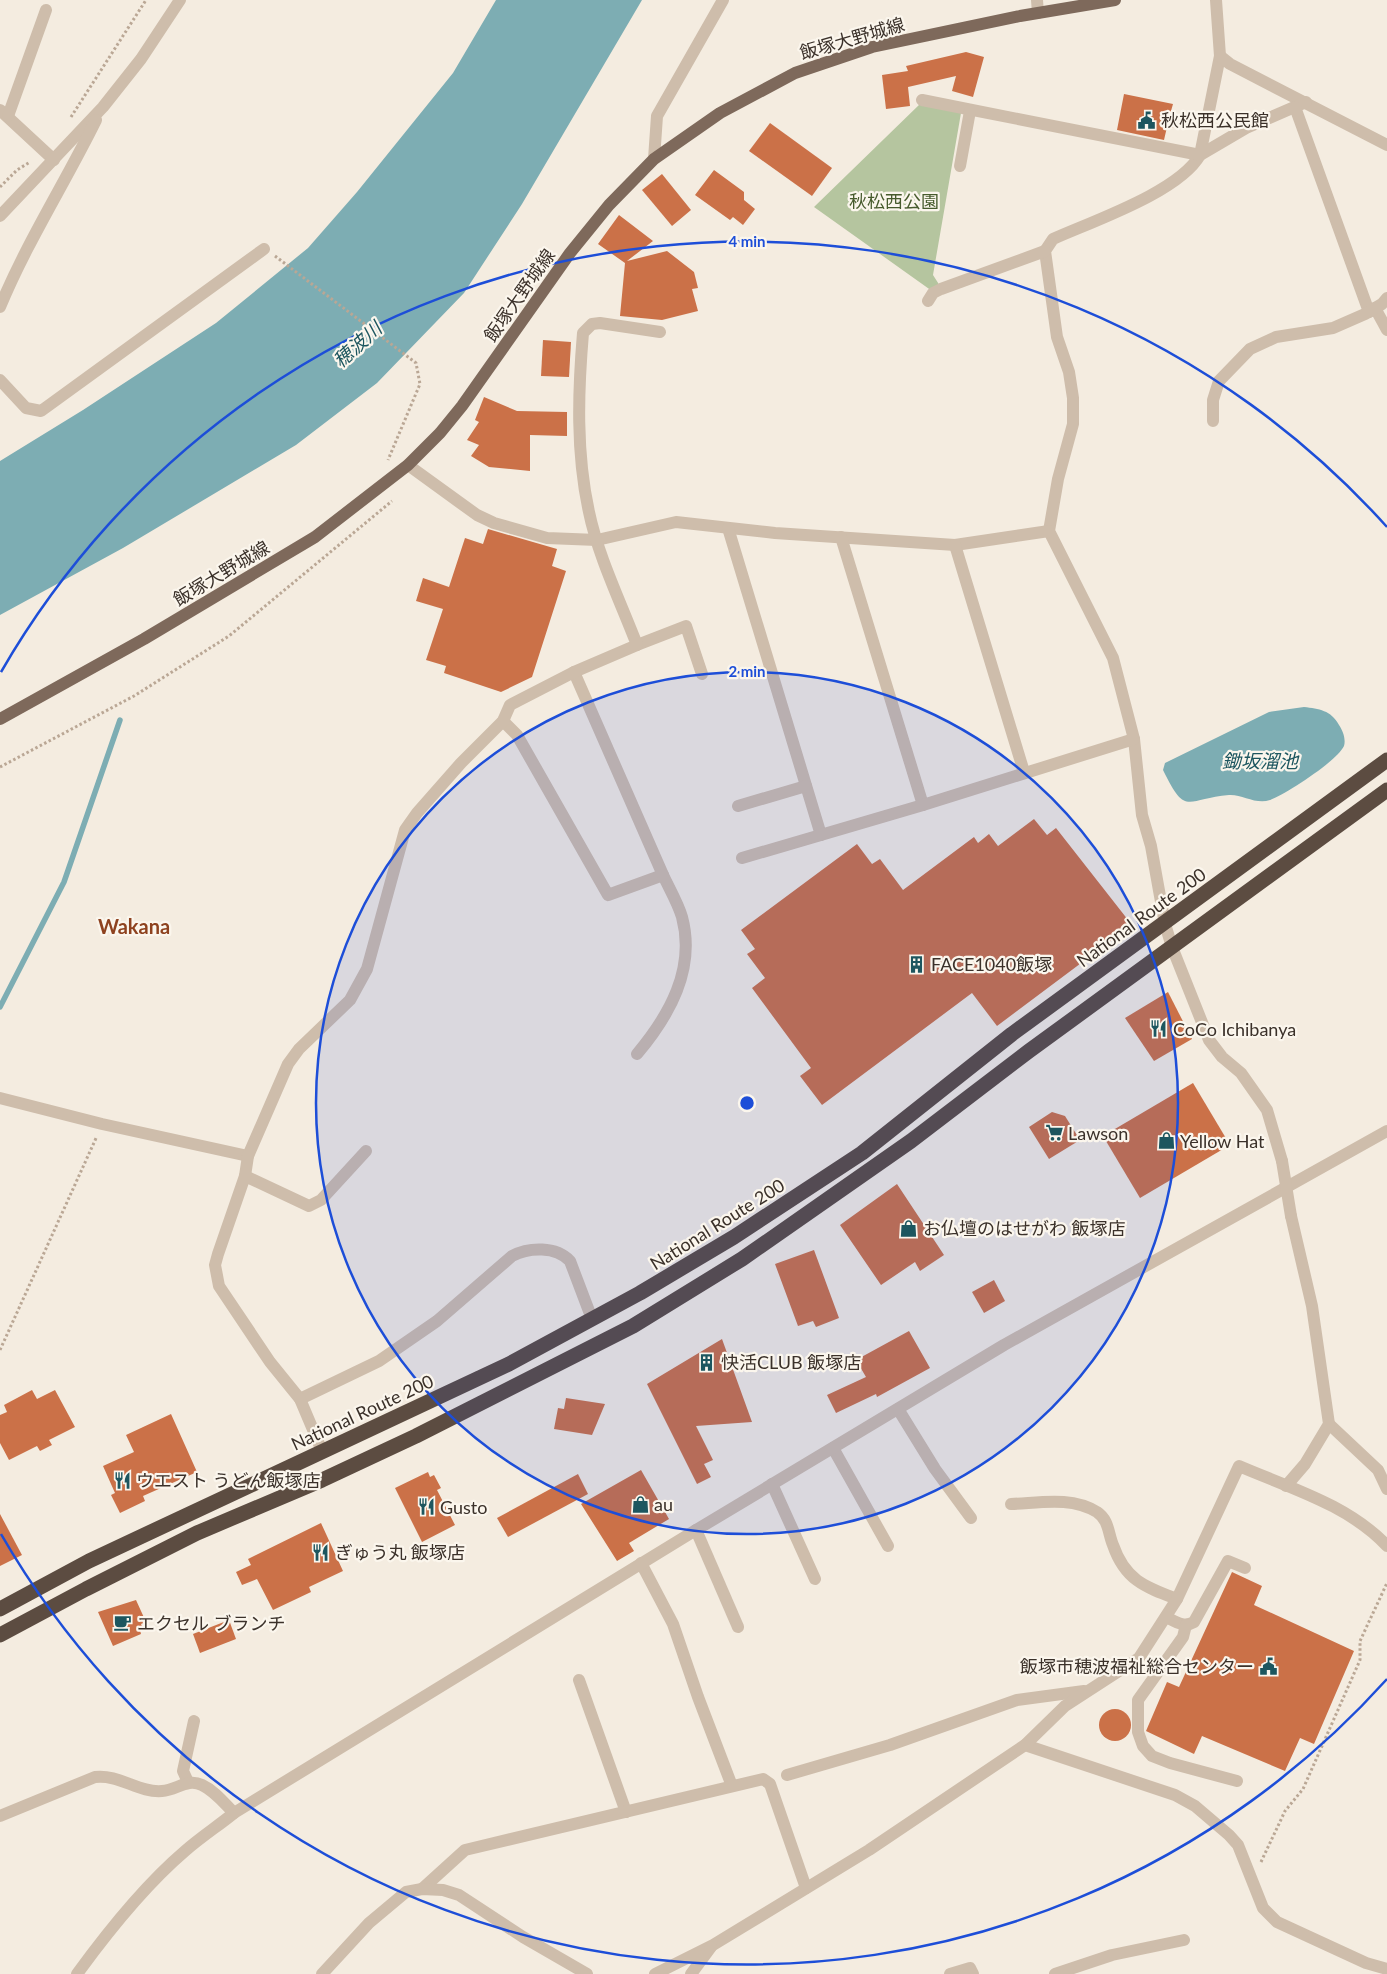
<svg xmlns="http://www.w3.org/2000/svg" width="1387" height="1974" viewBox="0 0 1387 1974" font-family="Lato,'Noto Sans JP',sans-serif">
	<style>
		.green { fill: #b5c59f }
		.water { fill: #7dadb3 }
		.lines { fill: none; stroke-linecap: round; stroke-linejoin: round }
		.stream { stroke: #7dadb3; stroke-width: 5.5 }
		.building { fill: #cb7148 }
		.path { stroke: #baa795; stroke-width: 3; stroke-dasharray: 2.5 2.5; stroke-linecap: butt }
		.minor { stroke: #cebdab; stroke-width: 12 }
		.major { stroke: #7e695b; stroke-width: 12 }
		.highway { stroke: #5c4c41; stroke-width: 15 }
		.minor-bridge { stroke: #cebdab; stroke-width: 12 }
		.ring { fill: none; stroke: #1d4ed8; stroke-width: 2.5 }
		.labels { text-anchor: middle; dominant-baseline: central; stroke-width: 4.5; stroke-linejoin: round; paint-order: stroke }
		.street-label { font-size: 18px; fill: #3b312a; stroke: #fbf6ed }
		.poi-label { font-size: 18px; fill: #3b312a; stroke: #fbf6ed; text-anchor: start }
		.park-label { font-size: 18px; fill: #475b2d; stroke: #fbf6ed }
		.water-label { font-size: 19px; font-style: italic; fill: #1d565f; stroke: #fbf6ed }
		.quarter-label { font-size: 20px; font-weight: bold; fill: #8e421f; stroke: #fbf6ed }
		.centre { fill: #1d4ed8; stroke: #fbf6ed; stroke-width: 2.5 }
		.ring-label { font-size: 15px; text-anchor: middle; font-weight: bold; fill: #1d4ed8; stroke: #fbf6ed; stroke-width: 4.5; stroke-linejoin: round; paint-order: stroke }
	</style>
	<rect width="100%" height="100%" fill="#f4ece0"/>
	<path class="green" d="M920,104L961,113L933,275L940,286L932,291L814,207Z"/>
	<g class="water">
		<path d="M496,0H642L522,204L464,293L377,383L296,445L123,548L0,615V461L83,410L216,323L308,248L357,192L453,73Z"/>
		<path d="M1304,707C1319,709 1331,710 1339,725C1343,731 1346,739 1344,746C1337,761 1286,794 1270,800C1256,805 1242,794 1229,795C1185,799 1186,817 1163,770L1165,763L1269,712Z"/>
	</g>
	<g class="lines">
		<path class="stream" d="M0,1007L64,882L120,720"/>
	</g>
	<g class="building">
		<path d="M966,52L984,57L973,97L952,91L956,76L908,87L910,106L886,109L882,75L908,71L906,66Z"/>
		<path d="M1124,94L1173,104L1171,111L1176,113L1173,128L1167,127L1164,140L1117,130Z"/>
		<path d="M770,123L832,168L812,196L749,151Z"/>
		<path d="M714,170L744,192V200L755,209L743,225L733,217L730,220L695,195Z"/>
		<path d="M662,174L691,210L672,226L642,190Z"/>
		<path d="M619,215L653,241L627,261L667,251L694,272L698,288L692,289L698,311L662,320L620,316L625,263L598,244Z"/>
		<path d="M543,340L571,342L569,377L541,376Z"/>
		<path d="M484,397L517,411L567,412V436L530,435V471L489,467L471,456L479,445L467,440L479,422L475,420Z"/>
		<path d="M488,529L557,549L552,566L566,571L532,677L501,692L444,673L446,666L426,660L443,609L416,601L423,578L449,587L465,538L483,544Z"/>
		<path d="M1034,819L1047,835L1056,828L1132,925L997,1026L972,993L822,1105L800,1076L811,1068L752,988L765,978L747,954L755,949L741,930L857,844L872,864L880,859L903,890L974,837L978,843L989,834L998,846Z"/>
		<path d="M1168,992L1192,1039L1154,1061L1125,1018Z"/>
		<path d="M1193,1083L1230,1145L1140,1198L1103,1136Z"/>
		<path d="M1052,1112L1065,1116L1080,1140L1049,1159L1029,1127Z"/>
		<path d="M897,1184L944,1255L920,1271L915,1262L881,1285L840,1225Z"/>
		<path d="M814,1250L839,1318L816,1327L813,1321L798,1326L775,1264Z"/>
		<path d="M994,1280L1005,1301L984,1313L972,1292Z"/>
		<path d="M909,1331L930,1368L877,1397L876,1394L836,1413L827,1395L866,1377L856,1360Z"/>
		<path d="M722,1339L752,1422L696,1426L713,1460L704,1464L711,1477L697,1484L647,1384Z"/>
		<path d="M32,1390L37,1399L55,1390L75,1427L49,1440L52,1445L40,1451L37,1446L9,1460L0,1443V1415L7,1412L4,1405Z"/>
		<path d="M566,1398L605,1404L592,1435L554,1429L558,1408L564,1409Z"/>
		<path d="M171,1414L197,1472L143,1496L145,1501L120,1513L111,1495L115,1493L103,1466L134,1452L126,1435Z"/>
		<path d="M641,1470L669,1519L629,1543L634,1551L617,1561L581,1504Z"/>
		<path d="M428,1472L430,1477L434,1475L441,1488L437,1490L455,1525L422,1542L395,1488Z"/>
		<path d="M578,1474L588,1494L508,1537L497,1518Z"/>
		<path d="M0,1514L22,1555L0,1566Z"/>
		<path d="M321,1523L343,1571L309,1587L311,1592L273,1610L257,1579L242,1585L236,1572L251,1565L248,1559Z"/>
		<path d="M1232,1572L1262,1586L1254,1605L1354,1651L1314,1744L1300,1738L1285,1771L1202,1736L1194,1754L1146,1731L1167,1682L1179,1687Z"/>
		<path d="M136,1600L146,1622L141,1624L143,1629L140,1630L141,1634L113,1646L98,1612Z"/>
		<path d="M229,1620L236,1639L200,1653L193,1634Z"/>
		<circle cx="1115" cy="1725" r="16"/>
	</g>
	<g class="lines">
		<g class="path">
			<path d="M71,117L146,0"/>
			<path d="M0,187L17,170L30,162"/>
			<path d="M275,256L416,363L420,384L388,460"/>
			<path d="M0,767L134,696L229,636L392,501"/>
			<path d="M0,1350L97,1136"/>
			<path d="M1261,1862L1285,1811L1303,1789L1360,1660V1641L1387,1583"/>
		</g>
		<g class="minor">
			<path d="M1037,0L1038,13"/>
			<path d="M1216,0L1220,56L1200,155C1179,192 1093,221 1053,239L1045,251L1057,337L1069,372L1073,398V424L1058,479L1049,531L1113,658L1134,739L1142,815L1151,846L1165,924L1172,947L1209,1040L1222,1057L1241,1073L1267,1110L1282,1161"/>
			<path d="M1220,56L1230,64L1387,145"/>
			<path d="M922,100L1200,155L1246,128L1306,102"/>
			<path d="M1295,107L1369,312"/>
			<path d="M0,110L54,160"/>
			<path d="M8,116L46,10"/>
			<path d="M654,159L657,116L723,0"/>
			<path d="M960,166L970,111"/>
			<path d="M0,216L103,107L141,59L180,0"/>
			<path d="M928,301L933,293L941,289L1045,251"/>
			<path d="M0,307C27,242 65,183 96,120"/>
			<path d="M1375,308L1387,330"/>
			<path d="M0,380L26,408L41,411L264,249"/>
			<path d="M1213,421V400L1219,381L1250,349L1276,337L1333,328L1365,314L1382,304L1387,298"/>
			<path d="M408,465L477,515L494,523L547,538L597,540L676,522L775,533L955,545L1049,531"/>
			<path d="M728,528L821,835"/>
			<path d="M841,537L923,805"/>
			<path d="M955,545L1024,772"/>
			<path d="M637,645L686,626L702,674"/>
			<path d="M503,721L517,735L608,895L663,875L574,672"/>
			<path d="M738,806L806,786"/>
			<path d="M742,858L923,805L1134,739"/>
			<path d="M637,1054C669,1016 696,969 682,917C678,903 669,888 663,875"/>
			<path d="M0,1098L102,1124L248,1156"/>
			<path d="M245,1176L309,1206L321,1200L366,1151"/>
			<path d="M300,1399L379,1361L437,1321L512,1256C529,1247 556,1246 570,1261L592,1319"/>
			<path d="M898,1409L935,1469L971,1518"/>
			<path d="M1329,1424L1378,1470L1387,1489"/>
			<path d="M833,1448L888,1546"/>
			<path d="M322,1451L300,1399L270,1362L219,1286L215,1265L218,1254L245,1176L248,1156L288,1064L299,1049L350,1000L367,969L405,830L417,813L461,763L503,721L510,705L574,672L637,645C621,603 598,556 589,512C576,453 578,392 583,333L592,324L600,323L660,332"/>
			<path d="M772,1484L815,1579"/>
			<path d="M1286,1486L1305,1464L1329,1424L1312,1306L1291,1216"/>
			<path d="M1011,1504C1039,1503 1071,1496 1097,1512C1109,1520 1108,1533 1113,1545C1125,1580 1145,1587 1177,1599"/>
			<path d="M696,1530L738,1627"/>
			<path d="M641,1563L673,1624L698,1697L732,1786"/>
			<path d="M1166,1617C1176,1622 1184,1628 1194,1622L1228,1561L1245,1568"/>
			<path d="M1186,1625L1183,1637L1138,1700V1732L1143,1746L1152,1756L1170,1763L1237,1781"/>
			<path d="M579,1680L626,1812"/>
			<path d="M1025,1745L1175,1795L1195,1806L1229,1835L1238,1845L1263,1908L1277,1922L1366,1963L1387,1969"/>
			<path d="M787,1775L890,1745L1017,1700L1084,1691"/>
			<path d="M188,1782L183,1771L194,1721"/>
			<path d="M0,1816L95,1777C119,1774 139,1793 162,1791C177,1790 187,1778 202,1785C215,1791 224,1803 234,1813"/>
			<path d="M422,1889L465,1850L763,1779L770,1784L806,1888"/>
			<path d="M77,1974C109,1930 144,1886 185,1851C201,1837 218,1826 234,1813L696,1530L1004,1345L1387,1131"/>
			<path d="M322,1974L369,1923L406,1892L422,1889L443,1890L459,1895L523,1937L587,1974"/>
			<path d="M655,1974L713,1945L869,1850L1025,1745L1065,1706L1139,1658L1177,1599L1239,1466C1290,1488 1349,1505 1387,1546"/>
			<path d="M691,1974L711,1947"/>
			<path d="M950,1974L970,1968L973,1974"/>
			<path d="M1055,1974L1112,1955L1184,1940"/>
		</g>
		<path class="major" d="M0,719L144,639L315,537L408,465L440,433L462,406L570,253L609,205L654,159L720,113L795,73L872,47L1020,16L1115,0"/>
		<g class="highway">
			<path d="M0,1609L89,1561L509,1364L640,1293L734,1237L862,1153L1012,1034L1387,760"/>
			<path d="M0,1635L86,1589L197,1533L322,1480L416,1436L633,1326L742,1259L911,1141L1029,1051L1387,790"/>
		</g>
		<path class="minor-bridge" d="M1282,1161L1291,1216"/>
	</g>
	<circle cx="747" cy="1103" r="431" fill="#1d4ed8" fill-opacity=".12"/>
	<g class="ring">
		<circle cx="747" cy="1103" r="431"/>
		<path d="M1387 1679A861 861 0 0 1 1 1534M1 672A861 861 0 0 1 1387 527"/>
	</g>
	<defs>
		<symbol id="civic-bare" viewBox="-9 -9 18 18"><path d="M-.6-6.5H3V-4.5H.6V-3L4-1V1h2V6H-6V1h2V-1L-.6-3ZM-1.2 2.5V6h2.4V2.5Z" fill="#1d565f" stroke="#fbf6ed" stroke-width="2.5" paint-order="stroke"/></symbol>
		<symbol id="building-bare" viewBox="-9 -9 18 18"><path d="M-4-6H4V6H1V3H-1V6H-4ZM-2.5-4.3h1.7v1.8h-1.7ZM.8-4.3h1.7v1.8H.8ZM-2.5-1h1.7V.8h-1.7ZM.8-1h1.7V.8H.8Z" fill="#1d565f" stroke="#fbf6ed" stroke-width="2.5" paint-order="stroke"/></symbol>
		<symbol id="restaurant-bare" viewBox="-9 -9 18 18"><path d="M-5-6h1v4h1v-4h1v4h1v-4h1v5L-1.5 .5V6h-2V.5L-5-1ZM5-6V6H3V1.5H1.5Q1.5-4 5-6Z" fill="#1d565f" stroke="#fbf6ed" stroke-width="2.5" paint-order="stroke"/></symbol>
		<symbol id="supermarket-bare" viewBox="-9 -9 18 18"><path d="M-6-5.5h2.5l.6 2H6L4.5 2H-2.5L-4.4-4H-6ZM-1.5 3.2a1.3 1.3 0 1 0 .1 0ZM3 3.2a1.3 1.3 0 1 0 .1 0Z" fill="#1d565f" stroke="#fbf6ed" stroke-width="2.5" paint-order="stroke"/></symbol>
		<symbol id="shop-bare" viewBox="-9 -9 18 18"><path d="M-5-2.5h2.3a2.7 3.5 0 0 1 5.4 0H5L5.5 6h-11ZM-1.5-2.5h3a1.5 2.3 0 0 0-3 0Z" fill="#1d565f" stroke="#fbf6ed" stroke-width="2.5" paint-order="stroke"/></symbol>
		<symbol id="cafe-bare" viewBox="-9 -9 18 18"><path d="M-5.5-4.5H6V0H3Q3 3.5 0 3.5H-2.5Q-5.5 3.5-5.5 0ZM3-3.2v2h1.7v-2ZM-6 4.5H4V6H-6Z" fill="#1d565f" stroke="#fbf6ed" stroke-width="2.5" paint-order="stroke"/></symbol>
	</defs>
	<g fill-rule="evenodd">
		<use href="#civic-bare" x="1134" y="108" width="25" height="25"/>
		<use href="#building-bare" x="904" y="952" width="25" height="25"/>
		<use href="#restaurant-bare" x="1146" y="1016" width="25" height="25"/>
		<use href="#supermarket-bare" x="1042" y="1120" width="25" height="25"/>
		<use href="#shop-bare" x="1154" y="1128" width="25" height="25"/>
		<use href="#shop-bare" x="896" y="1216" width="25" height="25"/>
		<use href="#building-bare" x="694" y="1350" width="25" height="25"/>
		<use href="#restaurant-bare" x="110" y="1468" width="25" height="25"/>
		<use href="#shop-bare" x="628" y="1492" width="25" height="25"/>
		<use href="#restaurant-bare" x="414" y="1494" width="25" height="25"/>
		<use href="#restaurant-bare" x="308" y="1540" width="25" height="25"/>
		<use href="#cafe-bare" x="110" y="1610" width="25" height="25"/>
		<use href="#civic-bare" x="1256" y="1654" width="25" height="25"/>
	</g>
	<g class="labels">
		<g class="street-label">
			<text transform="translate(852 38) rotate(-16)">飯塚大野城線</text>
			<text transform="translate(519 295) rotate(-55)">飯塚大野城線</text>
			<text transform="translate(221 573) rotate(-31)">飯塚大野城線</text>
			<text transform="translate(1141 917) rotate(-36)">National Route 200</text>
			<text transform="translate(717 1224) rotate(-32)">National Route 200</text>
			<text transform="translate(362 1412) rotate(-25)">National Route 200</text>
		</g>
		<g class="poi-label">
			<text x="1161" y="120">秋松西公民館</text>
			<text x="931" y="964">FACE1040飯塚</text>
			<text x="1173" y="1029">CoCo Ichibanya</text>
			<text x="1068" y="1133">Lawson</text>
			<text x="1180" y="1141">Yellow Hat</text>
			<text x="923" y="1228">お仏壇のはせがわ 飯塚店</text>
			<text x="721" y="1362">快活CLUB 飯塚店</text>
			<text x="136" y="1480">ウエスト うどん飯塚店</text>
			<text x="654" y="1504">au</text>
			<text x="440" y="1507">Gusto</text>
			<text x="335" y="1552">ぎゅう丸 飯塚店</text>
			<text x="137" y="1623">エクセル ブランチ</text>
			<text x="1254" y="1666" text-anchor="end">飯塚市穂波福祉総合センター</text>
		</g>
		<g class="park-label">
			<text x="894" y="201">秋松西公園</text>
		</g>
		<g class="water-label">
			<text transform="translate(357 344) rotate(-42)">穂波川</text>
			<text x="1260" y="760">鋤坂溜池</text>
		</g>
		<g class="quarter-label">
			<text x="134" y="926">Wakana</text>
		</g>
	</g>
	<circle cx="747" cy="1103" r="8" class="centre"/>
	<g class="ring-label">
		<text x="747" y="247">4 min</text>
		<text x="747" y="677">2 min</text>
	</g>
</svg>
